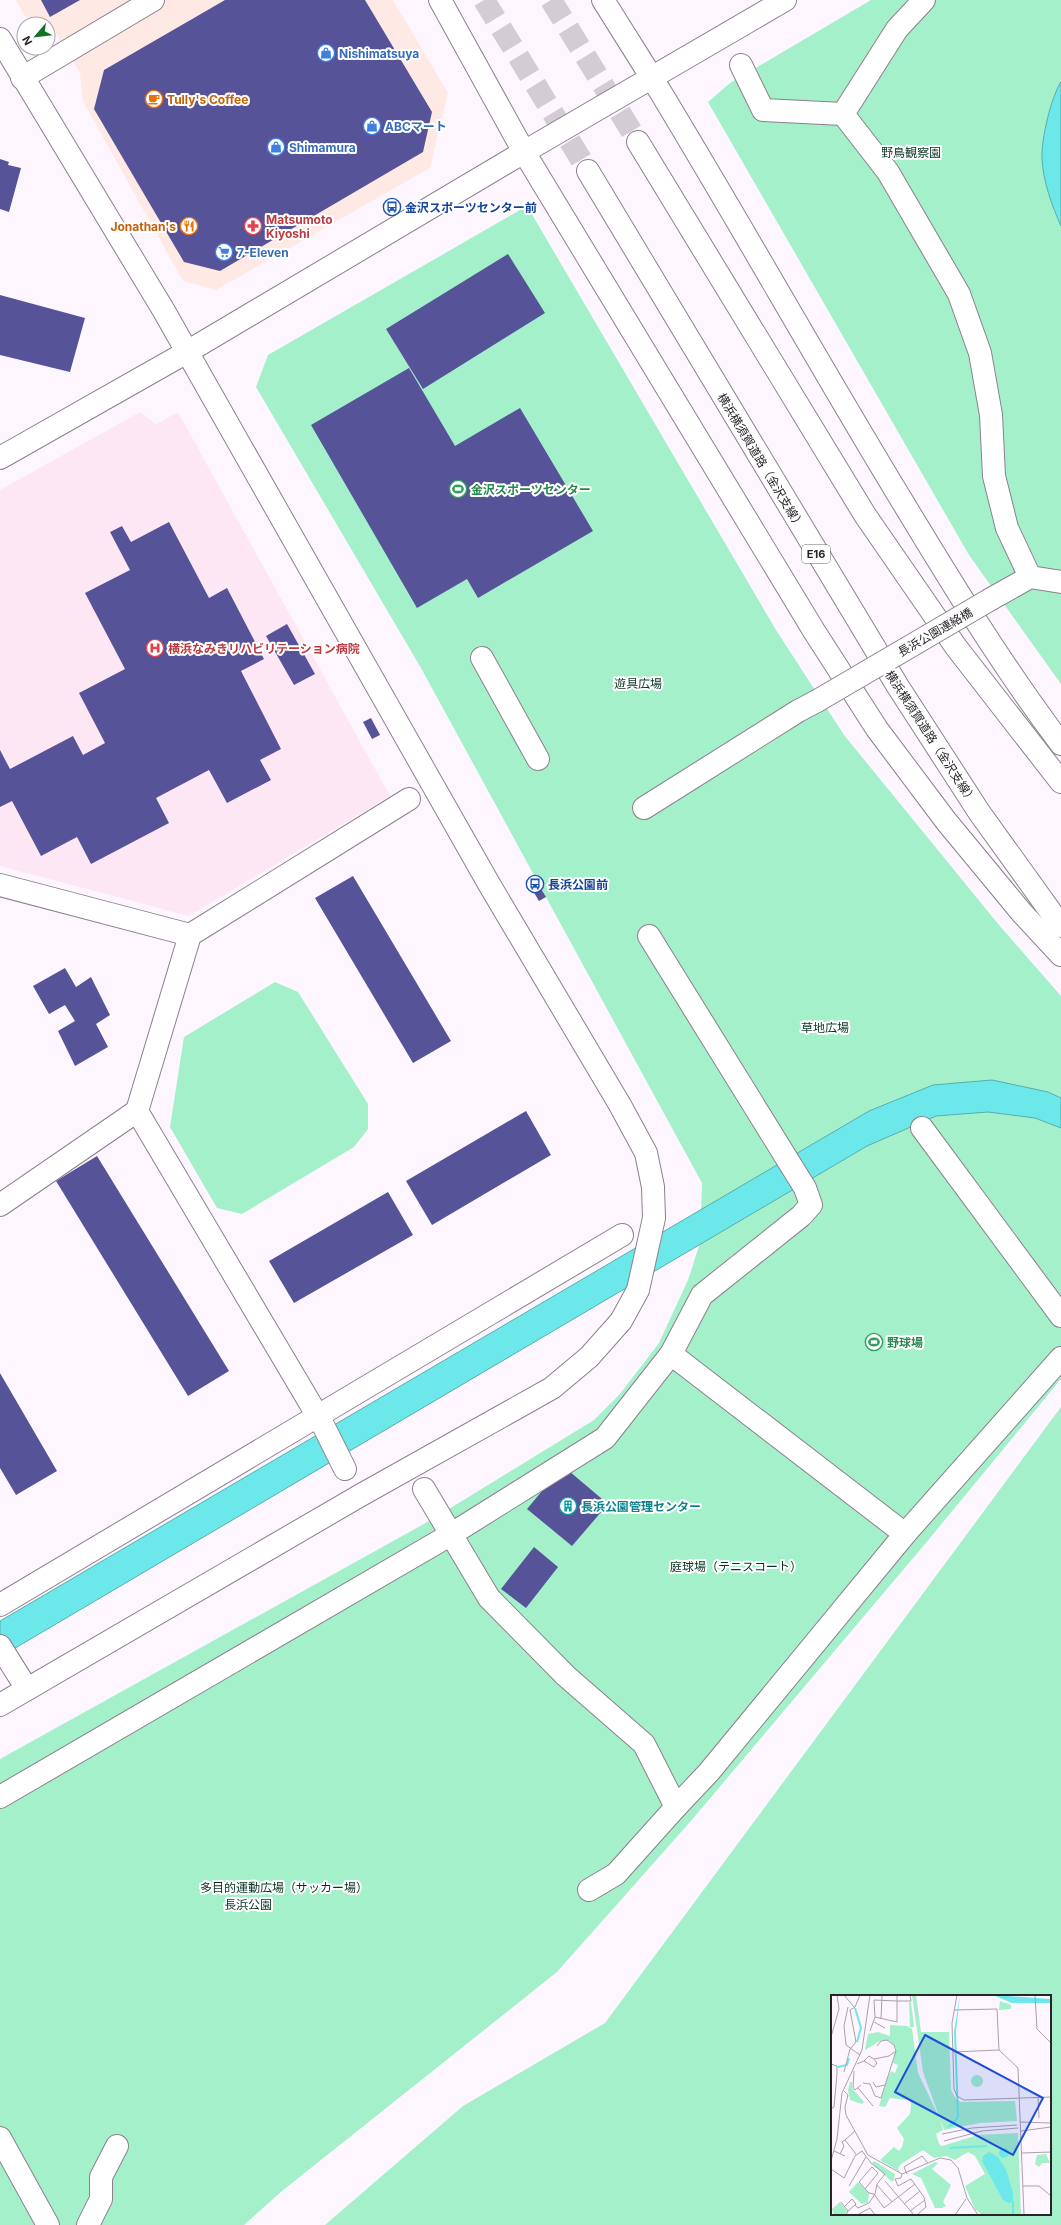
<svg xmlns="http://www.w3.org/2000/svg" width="1061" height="2225" viewBox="0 0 1061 2225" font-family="Inter,'Noto Sans JP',sans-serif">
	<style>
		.commercial { fill: #ffe9e5 }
		.medical { fill: #fee7f5 }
		.green { fill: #a3f0ca; fill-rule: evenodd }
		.water { fill: #6ce8ea; stroke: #58adb0 }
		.building { fill: #565399 }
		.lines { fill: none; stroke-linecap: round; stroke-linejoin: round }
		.highway-tunnel { stroke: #d3ccd4; stroke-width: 22; stroke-dasharray: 22 11; stroke-linecap: butt }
		.minor-casing { stroke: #8b808d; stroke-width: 24 }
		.highway-casing { stroke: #8b808d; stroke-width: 24 }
		.minor { stroke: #fff; stroke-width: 22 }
		.highway { stroke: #fff; stroke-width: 22 }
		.minor-bridge-casing { stroke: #8b808d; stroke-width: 24; stroke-linecap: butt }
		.minor-bridge { stroke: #fff; stroke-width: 22 }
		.labels { text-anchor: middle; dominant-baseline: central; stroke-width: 4; stroke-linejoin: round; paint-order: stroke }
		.shield { fill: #fff; stroke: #686669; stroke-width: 1 }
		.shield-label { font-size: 11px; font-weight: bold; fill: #282429 }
		.shop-label { font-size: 12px; font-weight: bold; fill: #366cbe; stroke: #fff; text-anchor: start }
		.food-label { font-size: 12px; font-weight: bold; fill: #c56008; stroke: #fff; text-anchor: start }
		.park-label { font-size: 12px; fill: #083322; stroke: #fff }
		.transit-label { font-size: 12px; font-weight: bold; fill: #164399; stroke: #fff; text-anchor: start }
		.health-label { font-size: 12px; font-weight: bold; fill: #be3a42; stroke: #fff; text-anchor: start }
		.street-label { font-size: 12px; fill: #282429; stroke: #fff }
		.leisure-label { font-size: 12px; font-weight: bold; fill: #27864d; stroke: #fff; text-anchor: start }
		.culture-label { font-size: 12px; font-weight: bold; fill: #0d838f; stroke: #fff; text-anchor: start }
		.inset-river { fill: none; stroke: #6ce8ea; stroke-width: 2 }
		.inset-road { fill: none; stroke: #a8a2a9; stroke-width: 1 }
		.view { fill: #1d4ed8; fill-opacity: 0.15; stroke: #1d4ed8; stroke-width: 2 }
		.inset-edge { fill: none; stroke: #282429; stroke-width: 2 }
	</style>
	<rect width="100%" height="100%" fill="#fef6ff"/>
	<path class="commercial" d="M16,0H393L448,93L430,168L216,290L183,281L83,101L80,73L52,27L48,24L25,16Z"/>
	<path class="medical" d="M140,412L156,424L178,412L390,796L189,916L0,866V490Z"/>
	<g class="green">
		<path d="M871,0H1061V684L969,555L708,102L730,83Z"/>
		<path d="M527,206L776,630L844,735L999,925L1061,996V1379L925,1544L690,1822L557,1972L282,2191L244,2225H0V1759L431,1520L594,1420L620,1394L659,1343L688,1280L700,1243L702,1183L421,668L256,387L268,355Z"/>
		<path d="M275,982L298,992L368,1104V1129L354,1147L242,1214L217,1208L170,1127L184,1037Z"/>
		<path d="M1061,1407V2225H325L463,2106L605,2023ZM832,1996H1050V2214H832Z"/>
	</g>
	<g class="water">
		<path d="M1061,82V226C1052,206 1043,181 1042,159C1041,140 1051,97 1061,82Z"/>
		<path d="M992,1080L1048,1092L1061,1098V1128L1035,1118L988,1112L936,1116L867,1146L0,1657V1621L869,1111L933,1085Z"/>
	</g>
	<g class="building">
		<path d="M41,0H80L50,17Z"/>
		<path d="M225,0H365L432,112L423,152L220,271L184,262L94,109L104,70Z"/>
		<path d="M0,159L9,162L8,165L21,168L9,212L0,209Z"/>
		<path d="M508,254L545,313L423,389L386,329Z"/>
		<path d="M0,295L85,318L70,372L0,355Z"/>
		<path d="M409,368L455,446L520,408L593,531L478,598L467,579L417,608L311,425Z"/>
		<path d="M169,522L209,598L227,588L264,659L241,671L281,749L260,760L271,780L227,803L209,770L156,798L169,823L91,864L77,837L41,856L12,801L0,807V750L10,769L73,736L83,755L105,743L79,693L125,669L85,593L130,570L110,532L122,526L131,542Z"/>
		<path d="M287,624L315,674L294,685L266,636Z"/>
		<path d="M371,718L380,735L372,739L363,722Z"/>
		<path d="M353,876L451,1041L413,1063L315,898Z"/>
		<path d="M534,877L546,897L539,901L527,881Z"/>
		<path d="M65,968L76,987L91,977L110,1015L96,1024L108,1047L75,1066L58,1031L75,1021L65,1005L49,1014L33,986Z"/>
		<path d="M526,1111L551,1155L432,1225L406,1181Z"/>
		<path d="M97,1156L229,1371L188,1396L56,1181Z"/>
		<path d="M388,1192L413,1235L294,1303L269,1261Z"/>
		<path d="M0,1373L57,1471L16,1495L0,1468Z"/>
		<path d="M563,1466L608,1504L572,1546L527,1509Z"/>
		<path d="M534,1547L558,1567L526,1608L501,1589Z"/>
	</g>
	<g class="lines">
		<g class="highway-tunnel">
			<path d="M484,0L588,171"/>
			<path d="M551,0L638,142"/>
		</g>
		<defs>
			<g id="minor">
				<path d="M440,0L524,152"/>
				<path d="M603,0L652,78"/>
				<path d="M924,0L897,29L843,114L888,172L959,294L980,353L991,415L994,476L1007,528L1030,577"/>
				<path d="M0,39L164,311L489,884L620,1105L646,1153L653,1187L654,1218L638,1290L621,1321L589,1357L552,1388L361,1495L0,1705"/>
				<path d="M741,65L763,110L843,114"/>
				<path d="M22,78L153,0"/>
				<path d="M0,458L187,352L524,152L785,0"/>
				<path d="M991,599L1030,577L1061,582"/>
				<path d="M482,658L538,759"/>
				<path d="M644,808L798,711L817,701"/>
				<path d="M0,885L190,935"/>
				<path d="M137,1111L190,935L409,799"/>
				<path d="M922,1128L1061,1316"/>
				<path d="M0,1205L137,1111L323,1425L345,1469"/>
				<path d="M671,1354L905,1534"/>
				<path d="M424,1489L489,1598L566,1676L644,1744L676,1807L616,1874L589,1890"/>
				<path d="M0,1605L622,1235"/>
				<path d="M0,1646L27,1689"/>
				<path d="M0,1797L450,1535L605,1438L671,1354L702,1295L801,1216L811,1205L805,1188L649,936"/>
				<path d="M676,1807L709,1772L905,1534L1061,1358"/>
				<path d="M0,2138L48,2225"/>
				<path d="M88,2225L101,2199V2177L117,2146"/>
			</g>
			<g id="highway">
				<path d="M652,78C735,214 813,354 896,491C948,577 1000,663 1061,744"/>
				<path d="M638,142L865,515L956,647L1061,782"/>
				<path d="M524,152L814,631L877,729L946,821L1022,913L1061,955"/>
				<path d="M588,171L897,685L979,812L1061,926"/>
			</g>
		</defs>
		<use href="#minor" class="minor-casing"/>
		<use href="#highway" class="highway-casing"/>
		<use href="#minor" class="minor"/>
		<use href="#highway" class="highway"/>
		<defs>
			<path id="minor-bridge" d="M817,701L991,599"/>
		</defs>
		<use href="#minor-bridge" class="minor-bridge-casing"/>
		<use href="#minor-bridge" class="minor-bridge"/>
	</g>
	<defs>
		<symbol id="shop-ring" viewBox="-11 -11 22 22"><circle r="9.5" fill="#fff" stroke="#3f7fe0" stroke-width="1.5"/><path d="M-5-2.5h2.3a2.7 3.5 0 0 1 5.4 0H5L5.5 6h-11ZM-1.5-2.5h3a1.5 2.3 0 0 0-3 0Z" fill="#3f7fe0"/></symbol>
		<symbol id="cafe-ring" viewBox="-11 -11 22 22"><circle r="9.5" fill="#fff" stroke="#e8710a" stroke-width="1.5"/><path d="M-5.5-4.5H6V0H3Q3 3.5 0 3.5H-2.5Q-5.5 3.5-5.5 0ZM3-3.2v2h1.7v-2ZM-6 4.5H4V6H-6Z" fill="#e8710a"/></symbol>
		<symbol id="bus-ring" viewBox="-11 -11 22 22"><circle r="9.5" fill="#fff" stroke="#1a4fb4" stroke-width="1.5"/><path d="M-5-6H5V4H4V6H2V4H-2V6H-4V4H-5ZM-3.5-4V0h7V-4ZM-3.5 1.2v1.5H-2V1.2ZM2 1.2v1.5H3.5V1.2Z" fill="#1a4fb4"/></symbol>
		<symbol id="restaurant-ring" viewBox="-11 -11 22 22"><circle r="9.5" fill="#fff" stroke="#e8710a" stroke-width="1.5"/><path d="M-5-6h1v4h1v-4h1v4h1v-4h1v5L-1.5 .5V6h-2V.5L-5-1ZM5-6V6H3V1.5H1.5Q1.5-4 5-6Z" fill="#e8710a"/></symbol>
		<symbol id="pharmacy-ring" viewBox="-11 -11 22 22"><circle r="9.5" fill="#fff" stroke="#e0444e" stroke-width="1.5"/><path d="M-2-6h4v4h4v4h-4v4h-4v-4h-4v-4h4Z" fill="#e0444e"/></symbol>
		<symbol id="supermarket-ring" viewBox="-11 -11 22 22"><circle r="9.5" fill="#fff" stroke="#3f7fe0" stroke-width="1.5"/><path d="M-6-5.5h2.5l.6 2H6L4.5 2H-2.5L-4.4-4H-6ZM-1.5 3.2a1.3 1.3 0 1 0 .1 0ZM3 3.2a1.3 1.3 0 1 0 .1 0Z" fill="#3f7fe0"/></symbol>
		<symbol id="stadium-ring" viewBox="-11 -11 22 22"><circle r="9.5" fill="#fff" stroke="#2e9e5b" stroke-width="1.5"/><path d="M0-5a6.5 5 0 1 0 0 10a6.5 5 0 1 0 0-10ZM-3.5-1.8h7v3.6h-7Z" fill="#2e9e5b"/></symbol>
		<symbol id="hospital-ring" viewBox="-11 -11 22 22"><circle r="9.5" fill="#fff" stroke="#e0444e" stroke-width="1.5"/><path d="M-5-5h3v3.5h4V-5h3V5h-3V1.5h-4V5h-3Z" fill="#e0444e"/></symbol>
		<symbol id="building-ring" viewBox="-11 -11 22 22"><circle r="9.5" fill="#fff" stroke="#0f9aa8" stroke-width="1.5"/><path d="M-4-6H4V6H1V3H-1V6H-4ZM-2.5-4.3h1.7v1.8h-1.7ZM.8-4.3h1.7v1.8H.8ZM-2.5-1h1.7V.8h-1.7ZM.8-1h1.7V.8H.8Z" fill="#0f9aa8"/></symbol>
	</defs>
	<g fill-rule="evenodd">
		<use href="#shop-ring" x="316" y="43" width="20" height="20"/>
		<use href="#cafe-ring" x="144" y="89" width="20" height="20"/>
		<use href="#shop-ring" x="362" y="116" width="20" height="20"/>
		<use href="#shop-ring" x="266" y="137" width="20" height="20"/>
		<use href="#bus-ring" x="382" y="197" width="20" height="20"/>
		<use href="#restaurant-ring" x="179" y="216" width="20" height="20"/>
		<use href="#pharmacy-ring" x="243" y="216" width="20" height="20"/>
		<use href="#supermarket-ring" x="214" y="242" width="20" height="20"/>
		<use href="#stadium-ring" x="448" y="479" width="20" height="20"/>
		<use href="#hospital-ring" x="145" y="638" width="20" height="20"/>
		<use href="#bus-ring" x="525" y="874" width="20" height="20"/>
		<use href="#stadium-ring" x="864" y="1332" width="20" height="20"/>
		<use href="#building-ring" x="558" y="1496" width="20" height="20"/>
	</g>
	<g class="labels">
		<rect class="shield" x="802" y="545" width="28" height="18" rx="3"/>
		<g class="shield-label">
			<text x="816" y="554">E16</text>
		</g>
		<g class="shop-label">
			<text x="339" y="53">Nishimatsuya</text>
			<text x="385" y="126">ABCマート</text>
			<text x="289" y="147">Shimamura</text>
			<text x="237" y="252">7-Eleven</text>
		</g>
		<g class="food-label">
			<text x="167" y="99">Tully's Coffee</text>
			<text x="176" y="226" text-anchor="end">Jonathan's</text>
		</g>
		<g class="park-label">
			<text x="911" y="152">野鳥観察園</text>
			<text x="638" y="683">遊具広場</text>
			<text x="825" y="1027">草地広場</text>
			<text x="736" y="1566">庭球場（テニスコート）</text>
			<text x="284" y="1887">多目的運動広場（サッカー場）</text>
			<text x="248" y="1904">長浜公園</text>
		</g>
		<g class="transit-label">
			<text x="405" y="207">金沢スポーツセンター前</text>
			<text x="548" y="884">長浜公園前</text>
		</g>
		<g class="health-label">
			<text x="266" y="219">Matsumoto<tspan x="266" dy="14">Kiyoshi</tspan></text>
			<text x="168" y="648">横浜なみきリハビリテーション病院</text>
		</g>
		<g class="street-label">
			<text transform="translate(761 461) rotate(59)">横浜横須賀道路（金沢支線）</text>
			<text transform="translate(935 632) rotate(-30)">長浜公園連絡橋</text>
			<text transform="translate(931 737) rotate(57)">横浜横須賀道路（金沢支線）</text>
		</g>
		<g class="leisure-label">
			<text x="471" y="489">金沢スポーツセンター</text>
			<text x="887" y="1342">野球場</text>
		</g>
		<g class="culture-label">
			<text x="581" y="1506">長浜公園管理センター</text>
		</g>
	</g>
	<g transform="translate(831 1995)">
		<rect width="220" height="220" fill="#fef6ff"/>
		<path d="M81,0H85L90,37H118L120,95L125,104L129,107L184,106L186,126L149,128L113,135L92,77ZM169,6L180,10V14L168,15ZM78,7H80L83,32H79ZM59,30L76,31L81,34L87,78L109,124L112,135L105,139L108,149L111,151L147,140L187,138L190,220H151L144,214L134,191L154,179L144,161L137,157L124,165L115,161L103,163L92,155L70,169L67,173L69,177L49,165L63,152L68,156L71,152L73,144L66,133L79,119L80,110L79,105L59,103L54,112L48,111L56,84L60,76L64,78L67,70L62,68L65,53L59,46L51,45L34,55L37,39L47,37L59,41ZM140 86a6 6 0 1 1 12 0a6 6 0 1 1-12 0ZM19,87H21V93L33,107L31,109L19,105L17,95ZM215,159L219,168H211L208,172L204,169L206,160ZM43,166L64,179L63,185L61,187L41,168ZM104,167L107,168L101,174L120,190L112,207L115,211L111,213H104L90,183L81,179ZM27,187L38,198L37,208L31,209L18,197ZM9,207L16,216L14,219L3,220L1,214Z" fill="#a3f0ca"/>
		<path d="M129,0L125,37L128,122L122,131L115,133L126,122L123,37ZM162,0L220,4V8H181ZM168 158a5 5 0 1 1 10 0a5 5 0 1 1-10 0ZM158,157L167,162L175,175L182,198V206L178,208L172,205L151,166L152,161Z" fill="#6ce8ea"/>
		<path class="inset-river" d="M24,13L30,33L26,47M7,72L16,70L18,63M119,153L156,151M182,206V220"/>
		<path class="inset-road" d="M13,0L23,12M66,0V27L44,22L43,5L66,6H80L79,0M126,0L121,28L123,94L126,101L133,105L220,102M204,0L206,34L220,48M17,12L13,31L15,50L29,60M123,15L166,14L168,55L187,73L193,220M50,24L51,0M43,27L54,33M39,36L44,22M0,42L8,14L6,0M122,57L168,55M33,66L38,61L43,64M26,69L33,66L43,72L46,68L43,64L58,61L65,56M23,76L22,92L24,95L30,90M13,77L19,54L25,47L19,15L24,12L29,0M42,87L45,92L54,90M32,88L39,89L44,101L50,103L65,56L63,50L56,45L50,46L46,51M27,93L42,111M13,96L17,100L14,112L15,120L37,160L71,179L109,163L120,165L127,173L136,203L147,220M207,102L208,123M0,114L3,112L6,79V71L0,69M189,127L220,128M190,136L220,132M111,139L141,133L186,130M14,145L24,136M113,146L151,136L187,133M3,156L14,161M191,158L220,157M9,159L13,151L11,147L14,145L25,159M0,166L6,144L11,98L31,55L39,0M0,174L13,183L24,161L31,156L40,168L54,179L46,189L44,199L38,208L27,213L24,210M71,179L70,183L64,184L67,191L80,184L93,202L95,212L86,220M76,179L73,172L91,161L97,168M54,186L83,220M46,190L61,207M18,191L35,162M192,191H208L220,201M34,194L47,178L41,172L28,187L38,198L43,199L53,213L84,189M10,207L17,216L15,220M73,209L89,196M14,211L21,204L25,209L17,216M79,216L94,205M26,220L39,213L44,220M124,220L135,204"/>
		<path class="view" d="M94,40L212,103L182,160L64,97Z"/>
		<rect width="220" height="220" class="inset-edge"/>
	</g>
	<g transform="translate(36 36) rotate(242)"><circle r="19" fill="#ffffff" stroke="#a9a7a9"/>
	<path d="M0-3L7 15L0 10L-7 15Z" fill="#117425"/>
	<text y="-6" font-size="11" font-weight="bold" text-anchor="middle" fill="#282429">N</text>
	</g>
</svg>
